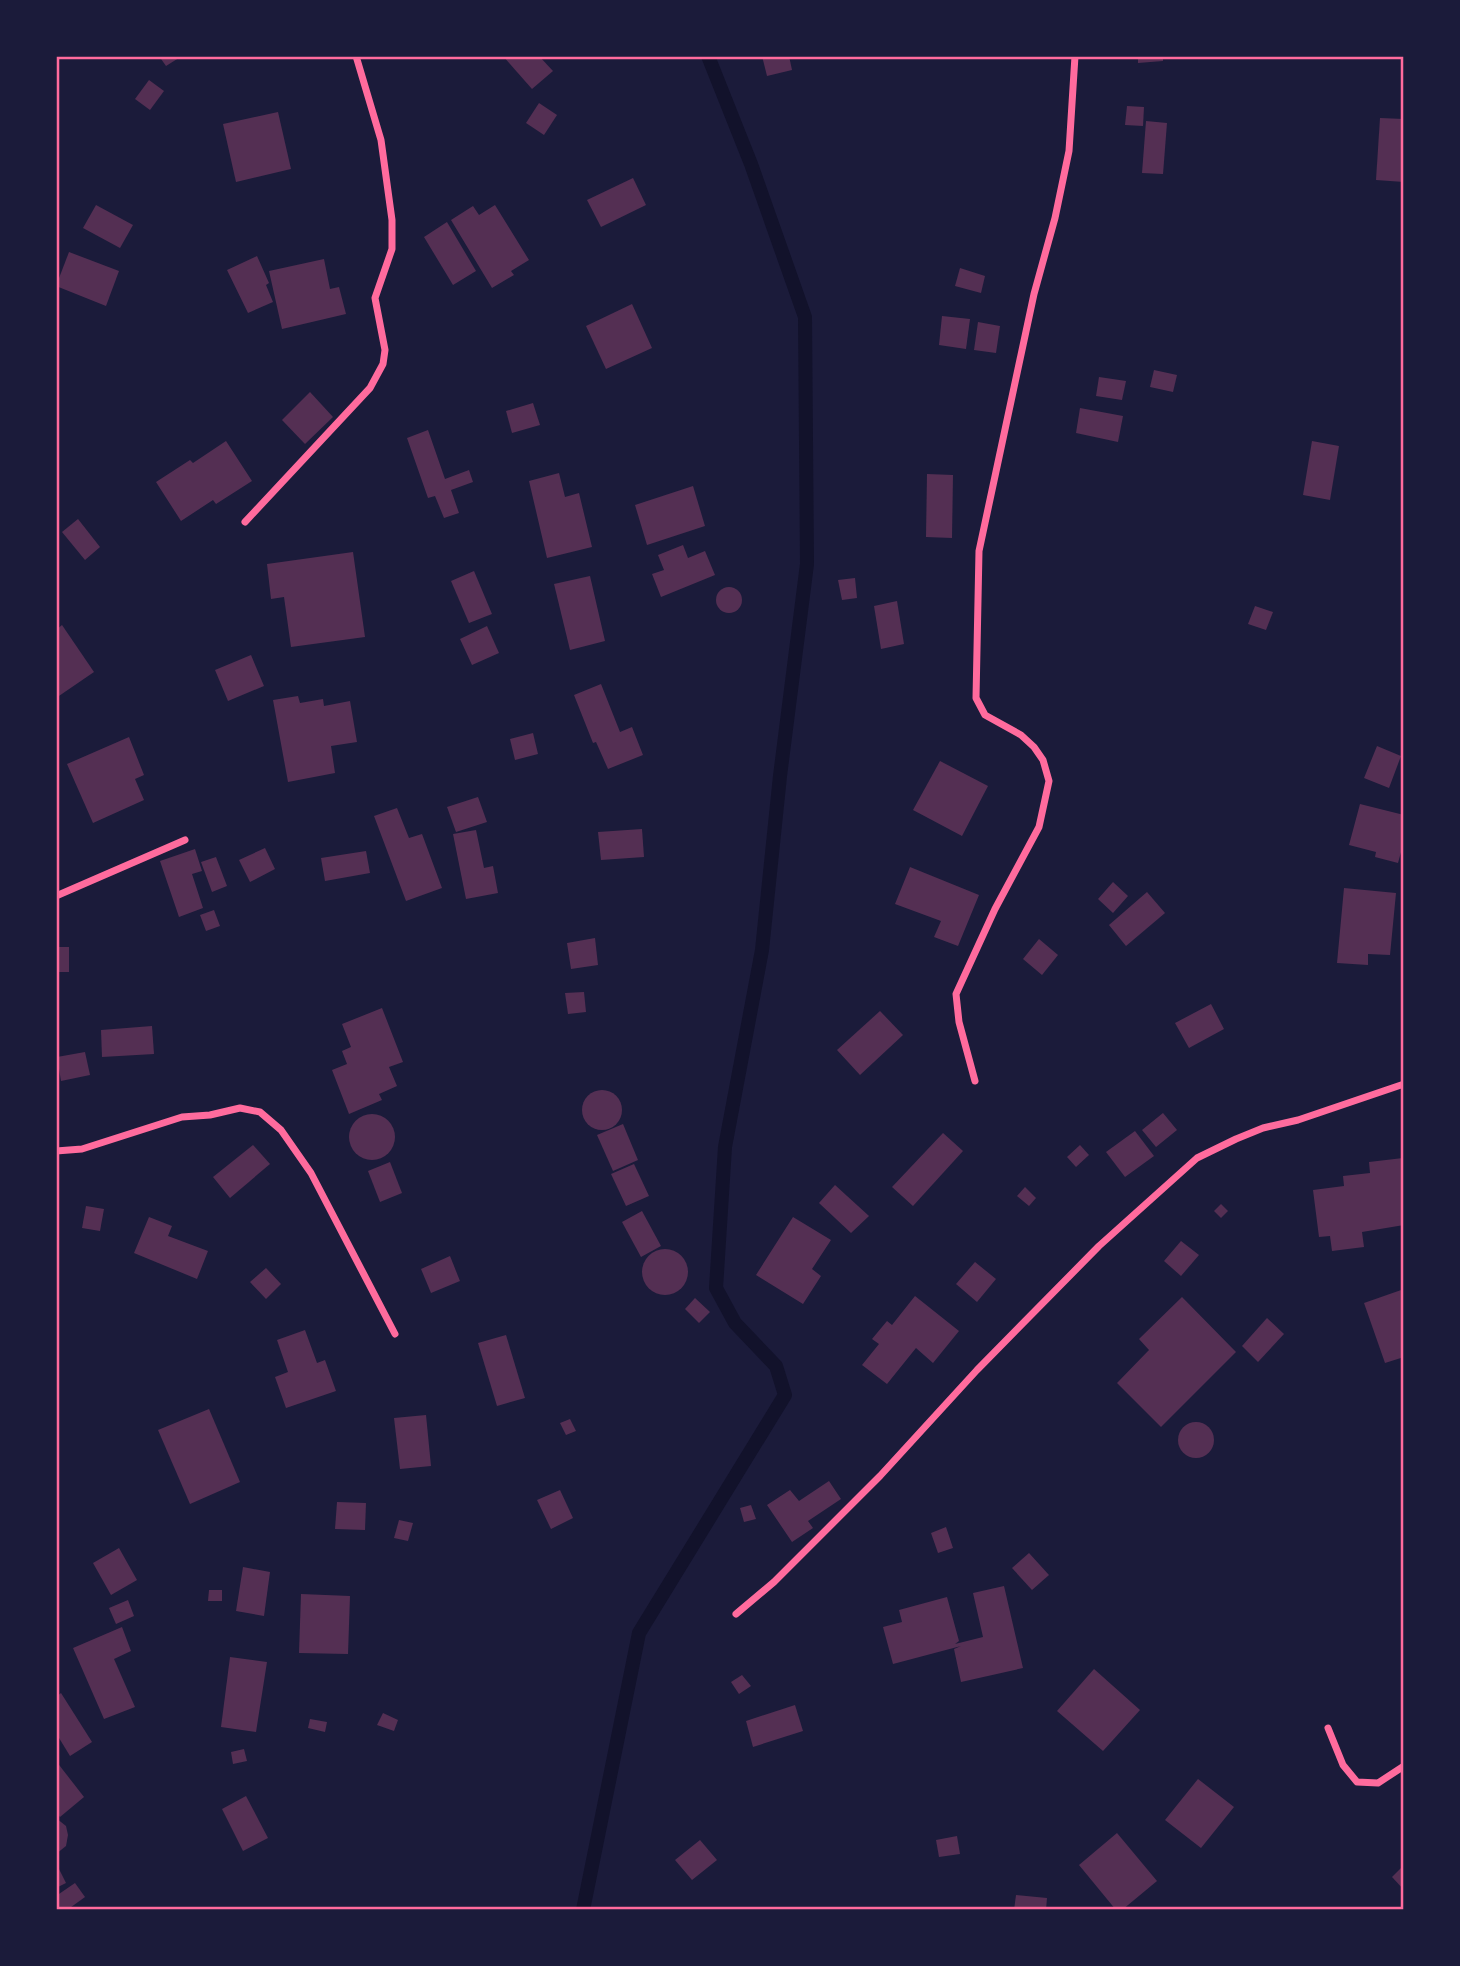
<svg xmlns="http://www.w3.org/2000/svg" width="1460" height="1966" viewBox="0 0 1460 1966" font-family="'Titillium Web',sans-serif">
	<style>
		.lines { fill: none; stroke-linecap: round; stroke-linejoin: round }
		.stream { stroke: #12122b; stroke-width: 14 }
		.building { fill: #542f53 }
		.minor { stroke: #ff6b9d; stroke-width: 7 }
		.neatline { fill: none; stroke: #ff6b9d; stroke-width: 2.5 }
	</style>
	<rect width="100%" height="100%" fill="#1b1b3a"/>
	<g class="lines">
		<path class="stream" d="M583,1910L639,1633L785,1395L776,1366L735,1323L716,1288L725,1147L762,950L780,776L807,564L805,317L751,164L708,56"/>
	</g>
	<g class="building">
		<path d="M159,56H182L166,66Z"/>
		<path d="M503,56H539L553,71L532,89Z"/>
		<path d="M762,56H789L792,70L767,76Z"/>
		<path d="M1138,56H1163V61L1138,63Z"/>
		<path d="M149,80L164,91L150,110L135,99Z"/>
		<path d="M539,103L557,115L544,135L526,123Z"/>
		<path d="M1127,106L1144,107L1143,126L1125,125Z"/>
		<path d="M278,112L291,169L236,182L223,124Z"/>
		<path d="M1380,118L1404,119V182L1376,180Z"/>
		<path d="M1146,121L1167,123L1163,174L1142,173Z"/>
		<path d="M633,178L646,205L601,227L587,200Z"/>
		<path d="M96,205L133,225L120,248L83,228Z"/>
		<path d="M495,205L529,260L511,271L514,275L492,288L451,220L473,206L479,215Z"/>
		<path d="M447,222L476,271L453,285L424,237Z"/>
		<path d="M69,252L119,271L106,306L56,286Z"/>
		<path d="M257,256L269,283L266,285L273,302L248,313L227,270Z"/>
		<path d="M324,259L330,289L339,287L346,314L282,329L269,271Z"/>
		<path d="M960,268L985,276L981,293L955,286Z"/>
		<path d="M632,304L652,348L606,369L586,326Z"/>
		<path d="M942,316L970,319L966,349L939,345Z"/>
		<path d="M978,322L1000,326L996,353L974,350Z"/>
		<path d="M1154,370L1177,375L1173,392L1150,387Z"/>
		<path d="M1099,377L1126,381L1122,400L1096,396Z"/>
		<path d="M310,392L333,417L305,444L282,420Z"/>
		<path d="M533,403L540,425L512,433L506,411Z"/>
		<path d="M1080,408L1123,416L1118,442L1076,433Z"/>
		<path d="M428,430L445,479L469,470L473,482L451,490L459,513L444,518L435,496L428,498L407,438Z"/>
		<path d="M226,441L252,481L216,504L213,500L181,521L156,482L190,460L193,463Z"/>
		<path d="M1312,441L1339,446L1330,500L1303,495Z"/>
		<path d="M559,473L565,497L579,493L592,547L547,558L529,481Z"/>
		<path d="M927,474L953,475L952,538L926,537Z"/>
		<path d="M693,486L705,526L647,545L635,505Z"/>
		<path d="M78,519L100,547L85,560L62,532Z"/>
		<path d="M683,545L688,558L705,551L715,575L661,597L652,574L664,570L658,555Z"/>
		<path d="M353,552L365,637L291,647L284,597L271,599L267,564Z"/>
		<path d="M474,571L492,614L469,623L451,581Z"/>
		<path d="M590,576L605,641L570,650L554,584Z"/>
		<path d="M855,578L857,598L842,600L838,580Z"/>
		<circle cx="729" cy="600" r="13"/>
		<path d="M897,601L904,644L881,649L874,606Z"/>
		<path d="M1255,606L1273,612L1266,630L1248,624Z"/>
		<path d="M62,625L94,672L56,698V630Z"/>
		<path d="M487,626L499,653L472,665L460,639Z"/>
		<path d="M251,655L264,686L228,701L215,670Z"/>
		<path d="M601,684L620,732L632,727L643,755L608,769L596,742L593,743L574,695Z"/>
		<path d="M298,696L300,703L323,699L324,706L350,701L357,742L331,746L335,773L288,782L273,700Z"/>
		<path d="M533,733L538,754L515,760L510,739Z"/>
		<path d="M129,737L144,775L135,779L144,800L93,823L67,764Z"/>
		<path d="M1377,746L1401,756L1389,788L1364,778Z"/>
		<path d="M940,761L988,786L962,836L913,810Z"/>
		<path d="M478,797L487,822L456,832L447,807Z"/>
		<path d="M1360,804L1404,815V841L1398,863L1375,857L1376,852L1349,845Z"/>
		<path d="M397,808L409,838L422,834L442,888L406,901L374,816Z"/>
		<path d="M642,829L644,857L601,860L598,832Z"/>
		<path d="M476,830L484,868L493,866L498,893L466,899L453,834Z"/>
		<path d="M265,848L275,869L250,882L239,860Z"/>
		<path d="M195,849L202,871L192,874L203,908L179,917L160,861Z"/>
		<path d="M366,851L370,873L325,881L321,858Z"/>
		<path d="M216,857L227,886L212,892L201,862Z"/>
		<path d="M910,867L979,895L958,946L934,937L941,921L895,904Z"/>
		<path d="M1113,882L1128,896L1113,913L1098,899Z"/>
		<path d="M1344,888L1396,893L1390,955L1368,954V965L1337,963Z"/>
		<path d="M1147,892L1165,913L1126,946L1109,925Z"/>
		<path d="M214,910L220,926L206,931L200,915Z"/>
		<path d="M595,938L598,965L571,969L567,943Z"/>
		<path d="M1039,939L1058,955L1042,975L1023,959Z"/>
		<rect x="56" y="947" width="13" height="25"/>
		<path d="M584,992L586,1012L568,1014L565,993Z"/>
		<path d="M1211,1004L1224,1029L1189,1048L1175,1023Z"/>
		<path d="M382,1008L403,1062L389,1067L397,1086L379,1094L382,1100L349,1114L332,1070L347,1064L342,1051L351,1047L342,1024Z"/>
		<path d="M880,1011L903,1035L860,1075L837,1050Z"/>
		<path d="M152,1026L154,1054L102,1057L101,1030Z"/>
		<path d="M85,1052L90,1075L61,1081L57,1057Z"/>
		<circle cx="602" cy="1110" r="20"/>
		<path d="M1163,1113L1177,1130L1156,1147L1142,1130Z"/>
		<circle cx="372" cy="1137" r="23"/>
		<path d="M623,1124L638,1160L613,1171L597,1135Z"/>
		<path d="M1135,1131L1154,1156L1125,1177L1106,1152Z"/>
		<path d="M943,1133L963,1151L913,1206L892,1187Z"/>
		<path d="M253,1145L270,1164L230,1198L213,1177Z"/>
		<path d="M1080,1145L1089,1155L1076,1167L1067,1157Z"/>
		<path d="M1403,1158L1404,1225L1362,1232L1364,1247L1332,1251L1330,1236L1319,1237L1313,1190L1344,1186L1343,1176L1370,1173L1369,1162Z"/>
		<path d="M390,1162L402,1193L380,1202L368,1171Z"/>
		<path d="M634,1164L649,1196L626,1206L611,1174Z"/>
		<path d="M835,1185L869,1216L851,1233L819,1203Z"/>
		<path d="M1025,1187L1036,1198L1029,1206L1017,1196Z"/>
		<path d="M1221,1204L1228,1211L1221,1218L1214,1211Z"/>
		<path d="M86,1206L104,1209L100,1231L82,1228Z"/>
		<path d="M642,1211L661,1246L641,1257L622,1222Z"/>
		<path d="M149,1217L172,1226L168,1236L208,1251L197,1279L134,1253Z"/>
		<path d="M793,1217L831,1240L812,1269L821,1276L803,1304L756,1275Z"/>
		<path d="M1181,1241L1199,1255L1181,1276L1164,1261Z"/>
		<circle cx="665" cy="1272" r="23"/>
		<path d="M450,1256L460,1281L431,1293L421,1269Z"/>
		<path d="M975,1262L996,1279L977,1302L956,1284Z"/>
		<path d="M266,1268L281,1284L266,1299L250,1282Z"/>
		<path d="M1404,1289V1357L1385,1363L1364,1303Z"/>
		<path d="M915,1296L959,1331L933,1363L916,1348L887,1384L862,1365L879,1344L872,1339L887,1321L892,1325Z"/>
		<path d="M1182,1297L1236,1352L1161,1427L1117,1383L1149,1350L1139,1339Z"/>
		<path d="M695,1298L710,1312L699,1323L685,1309Z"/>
		<path d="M1267,1318L1284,1334L1258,1362L1242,1346Z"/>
		<path d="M305,1330L317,1363L325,1360L336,1391L286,1408L275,1377L288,1372L277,1340Z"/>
		<path d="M506,1335L525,1398L497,1406L478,1343Z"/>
		<path d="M209,1409L240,1482L190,1504L158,1430Z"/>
		<path d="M426,1415L431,1466L400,1469L394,1418Z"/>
		<path d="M570,1419L576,1431L566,1435L560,1423Z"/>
		<circle cx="1196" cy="1440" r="18"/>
		<path d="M829,1481L841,1499L808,1521L813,1528L792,1542L767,1505L790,1490L799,1501Z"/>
		<path d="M560,1490L573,1518L551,1529L537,1500Z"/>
		<path d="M337,1502L366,1503L365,1530L335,1529Z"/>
		<path d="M751,1505L756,1519L744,1522L740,1508Z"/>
		<path d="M399,1520L413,1523L408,1541L394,1538Z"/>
		<path d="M946,1527L953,1548L938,1553L931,1533Z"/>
		<path d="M119,1548L137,1580L111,1595L93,1563Z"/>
		<path d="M1029,1553L1049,1575L1032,1590L1012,1568Z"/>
		<path d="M243,1567L270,1572L264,1616L236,1611Z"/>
		<path d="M1004,1586L1023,1668L961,1682L954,1649L961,1646L893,1664L883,1627L902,1622L899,1610L947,1597L959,1641L955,1644L983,1637L973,1593Z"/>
		<path d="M209,1590H222V1601H208Z"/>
		<path d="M301,1594L350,1596L348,1654L299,1653Z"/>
		<path d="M128,1600L134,1616L116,1624L109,1608Z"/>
		<path d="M122,1627L131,1651L114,1659L135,1707L104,1719L73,1648Z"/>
		<path d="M230,1657L267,1662L256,1732L221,1727Z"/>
		<path d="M1094,1669L1140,1710L1103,1751L1057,1711Z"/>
		<path d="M742,1675L751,1686L739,1694L731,1682Z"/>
		<path d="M61,1693L92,1742L70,1756L56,1733V1697Z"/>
		<path d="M795,1705L803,1731L753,1747L746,1721Z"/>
		<path d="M383,1713L398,1720L394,1731L377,1725Z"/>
		<path d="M310,1719L327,1722L325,1732L308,1728Z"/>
		<path d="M244,1749L247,1761L233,1764L231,1752Z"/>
		<path d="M56,1761L84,1797L60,1817L56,1812Z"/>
		<path d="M1198,1779L1234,1807L1201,1848L1165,1820Z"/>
		<path d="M246,1796L268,1838L243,1851L222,1809Z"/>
		<path d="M56,1818L66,1826L68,1835L66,1846L56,1854Z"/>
		<path d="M1117,1833L1157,1881L1122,1910H1116L1079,1865Z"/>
		<path d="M957,1836L960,1854L939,1857L936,1840Z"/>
		<path d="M700,1840L717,1860L692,1880L675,1860Z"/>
		<path d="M56,1863L66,1883L56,1888Z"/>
		<path d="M1404,1865V1890L1392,1877Z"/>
		<path d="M75,1883L85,1897L67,1910H56V1896Z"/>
		<path d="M1016,1895L1047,1898L1046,1910H1014Z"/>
	</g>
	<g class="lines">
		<g class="minor">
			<path d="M245,522L370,388L383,364L385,350L375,298L392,249V220L381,140L356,56"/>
			<path d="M56,896L185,840"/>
			<path d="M975,1081L959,1022L956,994L995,909L1039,827L1049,781L1043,760L1034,747L1021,735L985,715L976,698L979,551L1034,294L1055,218L1069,151L1075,56"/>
			<path d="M56,1151L82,1149L182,1117L210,1115L240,1108L260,1112L281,1130L311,1173L395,1334"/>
			<path d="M736,1614L774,1582L880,1476L977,1370L1099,1246L1197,1158L1236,1139L1263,1128L1298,1120L1404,1084"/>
			<path d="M1328,1728L1343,1765L1357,1782L1378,1783L1404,1766"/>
		</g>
	</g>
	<rect width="1460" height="1966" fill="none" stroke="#1b1b3a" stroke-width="116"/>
	<rect x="58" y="58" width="1344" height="1850" class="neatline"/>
</svg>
